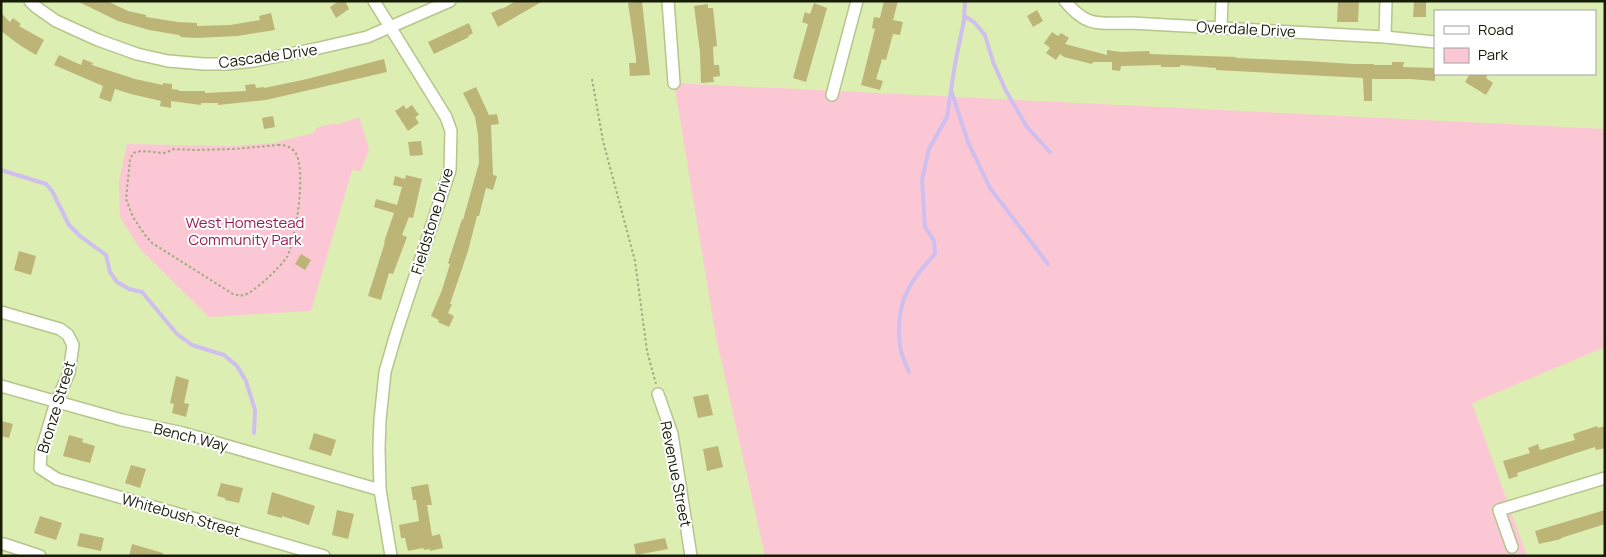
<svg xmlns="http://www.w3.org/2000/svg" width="1606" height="557" viewBox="0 0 1606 557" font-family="Manrope,sans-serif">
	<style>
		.green { fill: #fbc7d5 }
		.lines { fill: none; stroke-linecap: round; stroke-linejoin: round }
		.stream { stroke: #cfbfef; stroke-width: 4 }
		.building { fill: #bdb478 }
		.street-casing { stroke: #b5c58b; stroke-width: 14 }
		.path { stroke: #9fac7c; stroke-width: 2; stroke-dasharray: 2.5 2.5; stroke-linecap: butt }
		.street { stroke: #fff; stroke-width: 11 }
		.labels { text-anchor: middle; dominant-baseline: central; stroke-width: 4; stroke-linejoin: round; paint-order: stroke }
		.street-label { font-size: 15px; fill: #171c06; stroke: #fff }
		.park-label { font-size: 15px; fill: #961e51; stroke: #fff }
	</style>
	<rect width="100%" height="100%" fill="#ddeeb2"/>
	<g class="green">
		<path d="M674,83L1605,129V347L1472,403L1527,556H765L716,337Z"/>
		<path d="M359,117L369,149L361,171L352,170L311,311L209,317L140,249L120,217L119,181L127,144L231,146L274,143L316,132L315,128L335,123L336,125Z"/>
	</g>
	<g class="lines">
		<g class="stream">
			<path d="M964,16L974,22L985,35L993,62L1006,91L1027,127L1050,152"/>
			<path d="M952,93L968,142L990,188L1048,264"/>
			<path d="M1,170L46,184L52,191L69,225L80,236L106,255L110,272L117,282L129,289L142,292L177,334L192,345L224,355L237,366L246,381L255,410L254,433"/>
			<path d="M909,372C906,364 901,355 900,346C895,306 907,283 935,254L934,241L925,227L922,180L929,149L947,117L955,64L964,20L965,1"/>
		</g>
	</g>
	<g class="building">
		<path d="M77,1H107L128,11L146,15V17L178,22L197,23V26L230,25L260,20L259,16L271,13L275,30L237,36L196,38L181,37L179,35L149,30L118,21Z"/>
		<path d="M339,1H345L349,9L336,18L330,7Z"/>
		<path d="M516,1H543L498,27L491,13L502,8V9Z"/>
		<path d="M642,1L650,75L630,76L629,63H636V58L628,3Z"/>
		<path d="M884,1H898L893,20L903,22L900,35L893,34L886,60L882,59L881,63L876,79L883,81L880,90L861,85L875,29L872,28L874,17L880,18Z"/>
		<path d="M1338,1H1359L1358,22H1337Z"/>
		<path d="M1414,1H1426V17H1413Z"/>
		<path d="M814,3L827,8L806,82L793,78L808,24L802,22L805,12L810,14Z"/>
		<path d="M708,4V8H713L717,46L713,47L714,65H719L720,76L713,77L714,82L701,83L700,52L694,6Z"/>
		<path d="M1037,10L1043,21L1033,27L1027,16Z"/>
		<path d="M1,13L10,22L13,18L21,24L19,26L44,40L36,55L21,46L1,31Z"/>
		<path d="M469,23L473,33L468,36L469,37L434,54L428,42Z"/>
		<path d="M1052,32L1058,36L1061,33L1069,38L1065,44L1107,55V50L1121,52L1149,51L1150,54L1236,57V58L1306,61L1353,64H1374V65H1392V62H1404L1403,67L1435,68V81L1410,79H1372V101H1364L1363,78L1216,70V68L1180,65V67H1161V65L1121,66L1120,71L1112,70V62H1093L1092,64L1064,57L1060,54L1056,60L1046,53L1050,48L1044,43Z"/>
		<path d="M59,55L81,65L83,59L93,63L92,65L135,79L163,85V83L172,84V89L179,90V91H205V93L246,91L245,85L255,84L256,88L264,87V88L307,79L384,59L387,72L266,100L218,105V103H201V105L171,101V108L160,106L161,101L131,94L115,89L111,102L99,98L103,86L54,65Z"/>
		<path d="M1470,74H1488L1486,78L1493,83L1486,95L1465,82Z"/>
		<path d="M476,87L489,115L497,114L499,124L491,125L493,175L497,176L493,190L486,188L479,216H477L468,251L450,304H452L448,313L454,316L449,327L438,322L439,320L431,316L442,290L450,264L448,263L462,219L463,220L479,163L478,135L475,117L463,93Z"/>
		<path d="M404,105L406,109L412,105L419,115L415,117L419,123L408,131L395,111Z"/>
		<path d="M273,116L275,127L264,129L262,118Z"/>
		<path d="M421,141L423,155L410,156L408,142Z"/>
		<path d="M406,175L422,179L413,218L409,217L402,235L407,237L393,274L389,273L381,300L368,296L385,242H384L394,213L374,207L376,199L397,205L402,187L393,185L395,176L405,179Z"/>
		<path d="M19,251L36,256L31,275L14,270Z"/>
		<path d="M301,254L311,260L305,270L295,264Z"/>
		<path d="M176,376L189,380L184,403L189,404L186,417L172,413L174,404L170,403Z"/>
		<path d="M708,394L713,415L698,418L693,397Z"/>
		<path d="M1,421L13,424L9,438L1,436Z"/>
		<path d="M1597,426L1598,428L1605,426V448L1596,450L1595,447L1576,453L1517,473L1518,476L1509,479L1503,461L1530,453L1528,448L1538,444L1540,450L1575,440L1573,434Z"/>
		<path d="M314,433L336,440L331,456L309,449Z"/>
		<path d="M69,435L83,439L82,442L95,446L90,463L63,456Z"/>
		<path d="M718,446L723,467L707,471L703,449Z"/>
		<path d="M131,465L146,469L140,488L125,483Z"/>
		<path d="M221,483L243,488L239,503L225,500V498L217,496Z"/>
		<path d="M428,484L432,505H427L432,536L440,534L443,548L430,551V549L424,550L423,548L408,551L405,538H401L399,525L419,521L416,500H413L411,487Z"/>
		<path d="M272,492L315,506L309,525L282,516V518L267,514Z"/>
		<path d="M337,510L354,514L348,539L332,535Z"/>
		<path d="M1605,510V524L1561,538V539L1539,544L1535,531Z"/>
		<path d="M40,516L62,523L56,540L34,533Z"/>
		<path d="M80,533L104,538L101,551L77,546Z"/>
		<path d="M665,538L668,549L636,555L634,544Z"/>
		<path d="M132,544L163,553V556H129Z"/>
	</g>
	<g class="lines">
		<defs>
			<g id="street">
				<path d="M30,1L36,7L56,21L98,40L137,54L168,61L204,64H227L253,61L315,49L367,37L450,1"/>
				<path d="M374,1L446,117L451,131L450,170L396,334L385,372L380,420L379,448L380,490L391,556"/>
				<path d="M668,1L674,83"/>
				<path d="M1065,1C1087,28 1099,23 1131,23L1385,37L1435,42"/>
				<path d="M1221,28L1222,1"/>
				<path d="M1385,37L1386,1"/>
				<path d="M832,95L857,1"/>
				<path d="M1,312L60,329L68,335L73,345L69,373L56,402L41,452L40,468L57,479L324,556"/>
				<path d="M1,386L122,420L183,433L380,490"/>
				<path d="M658,394L672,434L691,556"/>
				<path d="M4,544L40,556"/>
				<path d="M1512,547L1499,510L1605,478"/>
			</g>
		</defs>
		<use href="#street" class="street-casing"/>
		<g class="path">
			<path d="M592,79L603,141L635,261L647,351L656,384"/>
			<path d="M278,145C284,145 290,146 295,152C307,168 296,239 287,257C281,266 255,292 244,295C240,296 237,295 233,294L152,243L145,235L133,217L126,199L130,160L133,153L141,151L165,153L174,149L196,150L233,149Z"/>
		</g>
		<use href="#street" class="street"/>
	</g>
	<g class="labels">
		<g class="street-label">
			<text transform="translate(1246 29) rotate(3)">Overdale Drive</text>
			<text transform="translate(268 56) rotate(-8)">Cascade Drive</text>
			<text transform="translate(432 221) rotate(-73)">Fieldstone Drive</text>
			<text transform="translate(56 407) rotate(-73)">Bronze Street</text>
			<text transform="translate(191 437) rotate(14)">Bench Way</text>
			<text transform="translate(676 474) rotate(79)">Revenue Street</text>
			<text transform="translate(181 515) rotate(16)">Whitebush Street</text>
		</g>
		<g class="park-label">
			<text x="245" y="222">West Homestead<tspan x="245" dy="17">Community Park</tspan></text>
		</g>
	</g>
	<rect width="1606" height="557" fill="none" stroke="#171c06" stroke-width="5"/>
	<rect x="1434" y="10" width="162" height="65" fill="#ffffff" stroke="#a2a49b"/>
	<rect x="1444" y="26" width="25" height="8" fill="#ffffff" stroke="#a2a49b"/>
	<text x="1478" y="35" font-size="15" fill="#171c06">Road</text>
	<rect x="1444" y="48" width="25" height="15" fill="#fbc7d5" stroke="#a2a49b"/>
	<text x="1478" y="60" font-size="15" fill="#171c06">Park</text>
</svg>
